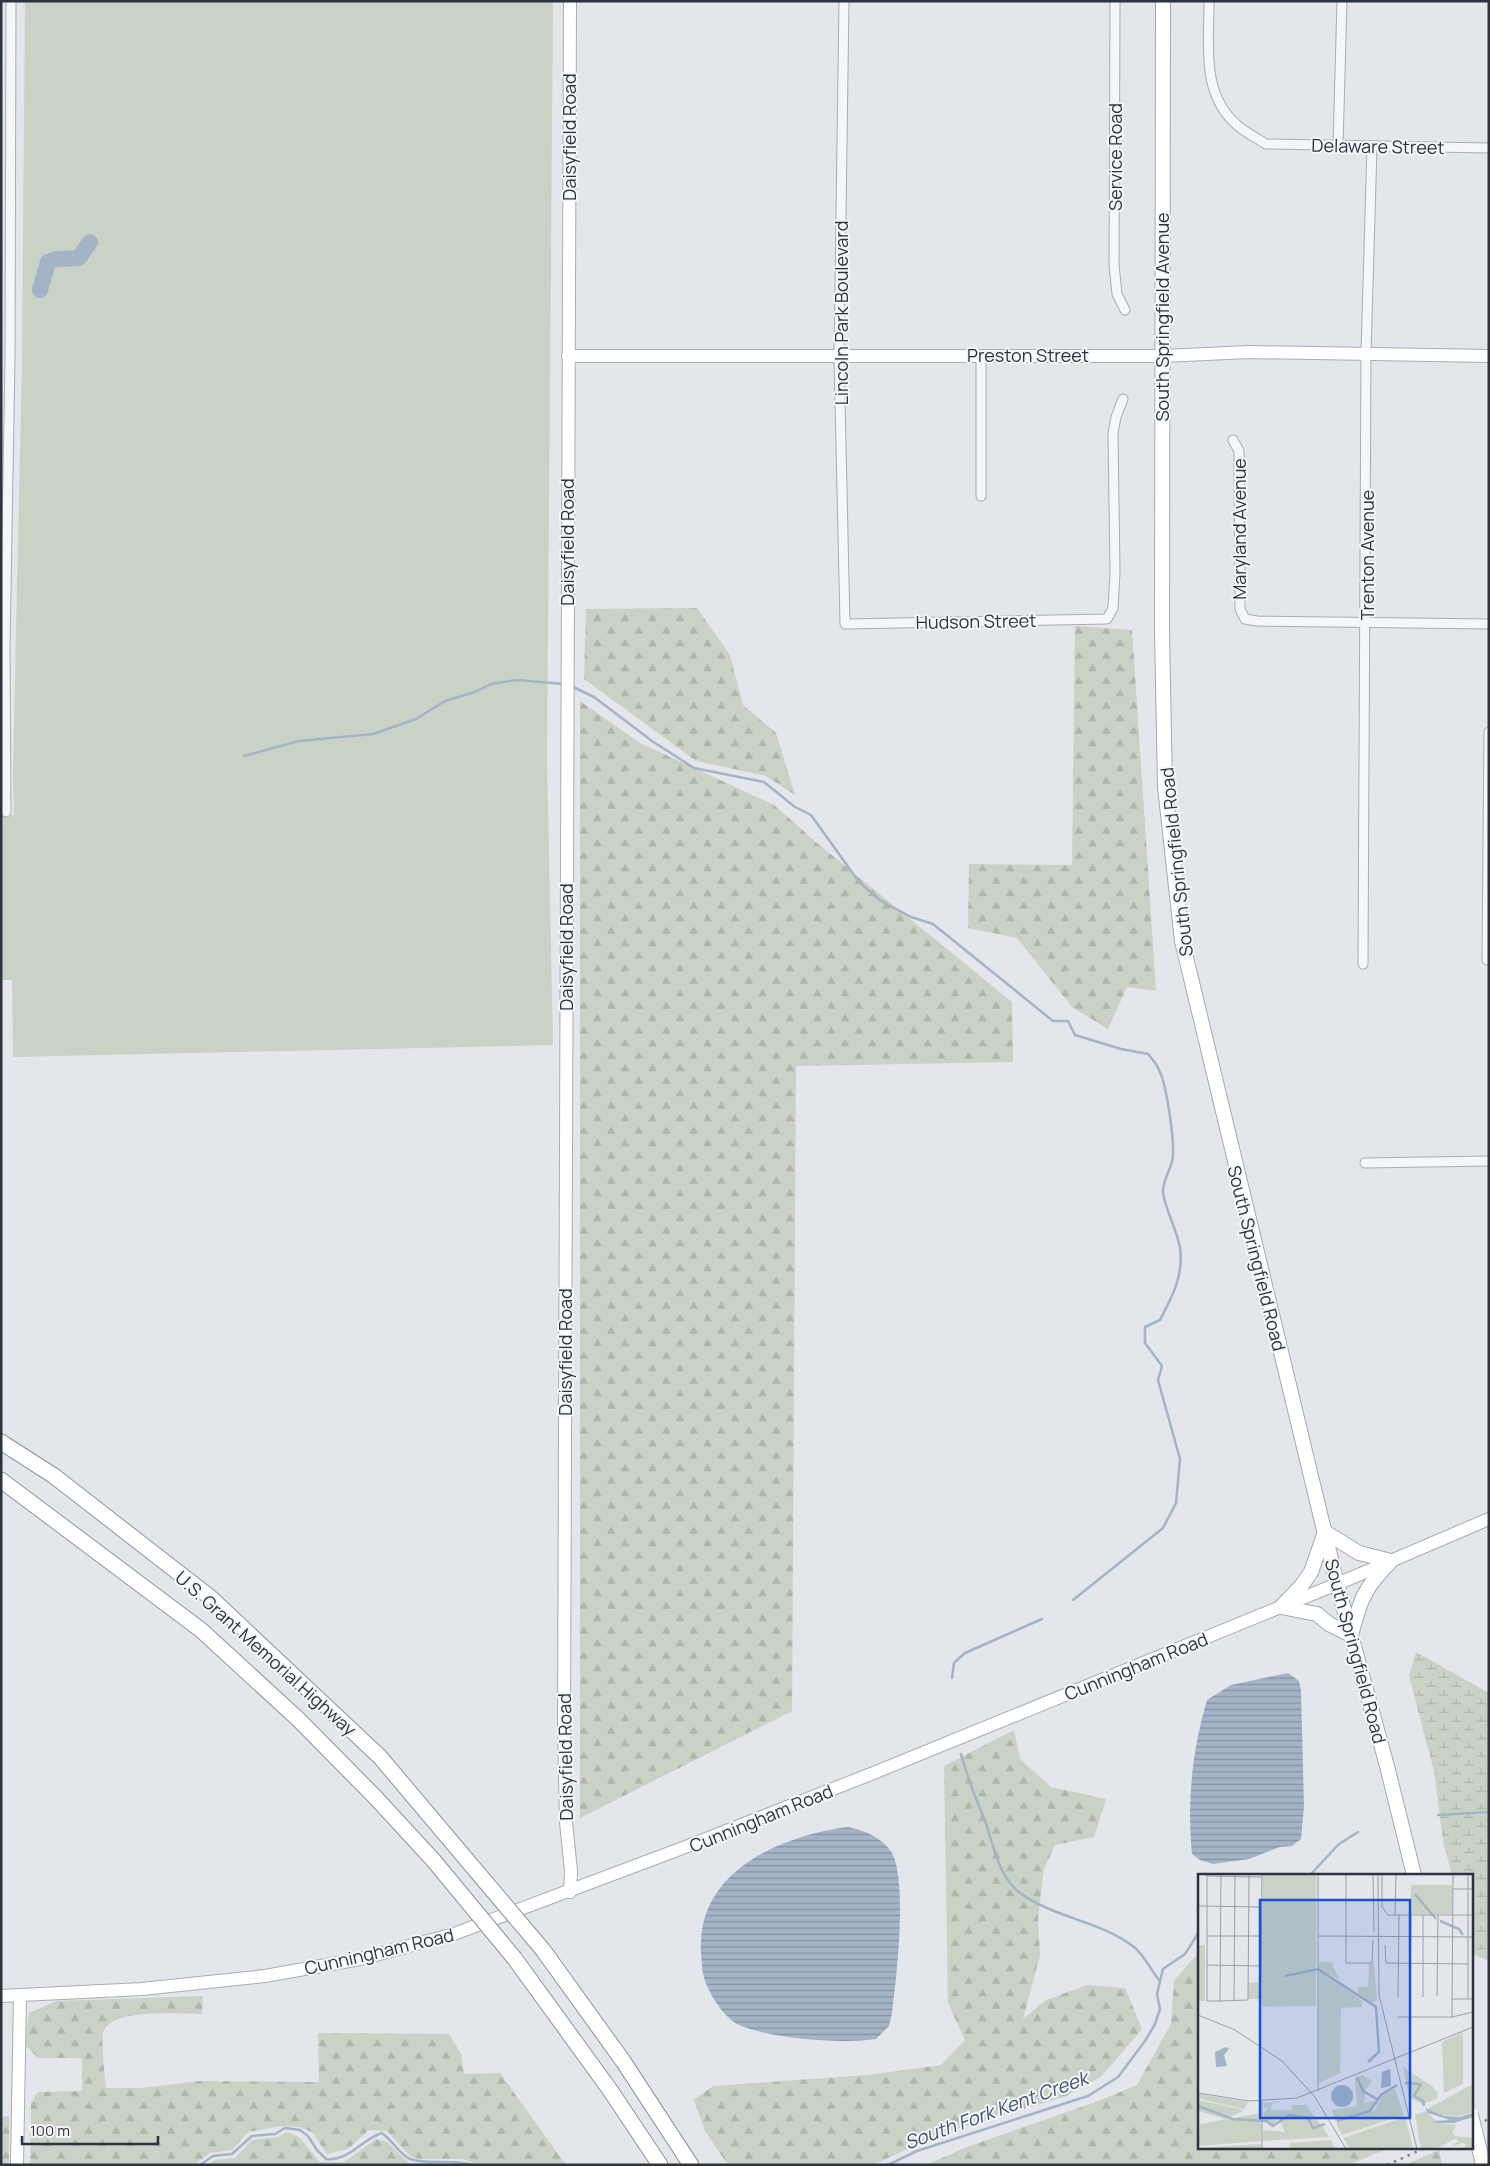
<svg xmlns="http://www.w3.org/2000/svg" width="1490" height="2166" viewBox="0 0 1490 2166" font-family="Manrope,sans-serif">
	<style>
		.green { fill: #c9d3c5 }
		.forest { fill: url(#forest-firs) }
		.wetland { fill: url(#wetland-marsh) }
		.water { fill: url(#water-rules) }
		.lines { fill: none; stroke-linecap: round; stroke-linejoin: round }
		.stream { stroke: #a2b4c6; stroke-width: 2.5 }
		.river { stroke: #a2b4c6; stroke-width: 16 }
		.street-casing { stroke: #a8adb4; stroke-width: 11 }
		.secondary-casing { stroke: #a8adb4; stroke-width: 14 }
		.primary-casing { stroke: #a3aab4; stroke-width: 16 }
		.highway-casing { stroke: #8c949f; stroke-width: 17 }
		.street { stroke: #f5f6f8; stroke-width: 9 }
		.secondary { stroke: #fff; stroke-width: 12 }
		.primary { stroke: #fff; stroke-width: 14 }
		.highway { stroke: #fff; stroke-width: 15 }
		.rail { stroke: #7e8692; stroke-width: 2.5; stroke-dasharray: 2.5 5; stroke-linecap: butt }
		.primary-bridge-casing { stroke: #a3aab4; stroke-width: 16; stroke-linecap: butt }
		.highway-bridge-casing { stroke: #8c949f; stroke-width: 17; stroke-linecap: butt }
		.primary-bridge { stroke: #fff; stroke-width: 14 }
		.highway-bridge { stroke: #fff; stroke-width: 15 }
		.labels { text-anchor: middle; dominant-baseline: central; stroke-width: 4; stroke-linejoin: round; paint-order: stroke }
		.street-label { font-size: 18px; fill: #2c3440; stroke: #f3f5f7 }
		.water-label { font-size: 19px; font-style: italic; fill: #3a5370; stroke: #f3f5f7 }
		.inset-river { fill: none; stroke: #a2b4c6; stroke-width: 2.5 }
		.inset-road { fill: none; stroke: #9a9fa6; stroke-width: 1 }
		.view { fill: #1d4ed8; fill-opacity: 0.15; stroke: #1d4ed8; stroke-width: 2.5 }
		.inset-edge { fill: none; stroke: #2c3440; stroke-width: 2.5 }
	</style>
	<defs>
		<pattern id="forest-firs" width="22" height="20" patternUnits="userSpaceOnUse" patternTransform="scale(1.25)"><rect width="22" height="20" fill="#c9d3c5"/><path d="M5 1l3.5 6h-7zM16 11l3.5 6h-7z" fill="#adb6aa"/></pattern>
		<pattern id="wetland-marsh" width="20" height="14" patternUnits="userSpaceOnUse" patternTransform="scale(1.25)"><rect width="20" height="14" fill="#c9d3c5"/><path d="M1 5h8M5 5V1M11 12h8M15 12V8" fill="none" stroke="#adb6aa"/></pattern>
		<pattern id="water-rules" width="6" height="5" patternUnits="userSpaceOnUse" patternTransform="scale(1.25)"><rect width="6" height="5" fill="#a2b4c6"/><path d="M0 2.5h6" fill="none" stroke="#8493a2"/></pattern>
	</defs>
	<rect width="100%" height="100%" fill="#e3e6ea"/>
	<path class="green" d="M25,1H553L547,758L553,1045L13,1057L12,980H1V816L14,815L13,770L22,360Z"/>
	<g class="forest">
		<path d="M697,608L730,655L743,705L776,733L795,795L766,776L696,761L584,679L586,609Z"/>
		<path d="M1075,626L1132,630L1156,991L1127,987L1108,1029L1072,1007L1017,938L968,928L969,864L1072,865Z"/>
		<path d="M580,701L640,743L774,805L817,843L1012,1002L1013,1062L796,1066L792,1711L580,1818Z"/>
		<path d="M1014,1730L1020,1759L1051,1787L1106,1799L1094,1837L1055,1845L1044,1869L1038,1919L1040,1955L1023,2019L1046,2000L1087,1985L1125,1988L1142,2029L1101,2077L1064,2097L946,2132L872,2165H728L705,2131L694,2100L713,2086L868,2075L941,2065L965,2040L948,2003L944,1766Z"/>
		<path d="M1199,1952V2147H1392L1348,2165H926L967,2147L1101,2100L1137,2085L1171,2024L1174,1981Z"/>
		<path d="M203,1996L202,2014C180,2014 110,2007 103,2033C101,2043 105,2076 106,2088H142L199,2081L319,2082L318,2033L449,2034L461,2054L464,2074L500,2073L566,2165H479L462,2159H419L410,2156L387,2131L369,2130L348,2149L327,2154L312,2132L299,2127L281,2126L248,2132L232,2150L210,2153L194,2165H30L31,2103L38,2092L82,2091V2058H38L25,2045L29,2013L56,2001Z"/>
		<path d="M9,2116V2165H1V2117Z"/>
		<path d="M288,2132L299,2137L320,2162H344L376,2139L387,2142L411,2165H208L214,2160L235,2158L252,2140L277,2137Z"/>
		<path d="M1439,2150L1442,2165H1405Z"/>
	</g>
	<path class="wetland" d="M1416,1652L1489,1693V1961L1472,1954L1471,1952V1875H1452L1443,1841L1434,1771L1409,1676Z"/>
	<g class="water">
		<path d="M1288,1673L1299,1681L1301,1691L1304,1806L1301,1839L1292,1846L1280,1847L1249,1859L1213,1864L1200,1860L1192,1854C1187,1801 1192,1751 1207,1700L1231,1685Z"/>
		<path d="M848,1827C865,1831 879,1836 890,1850C909,1876 896,1980 892,2013L889,2026L876,2039C842,2044 768,2039 737,2024C721,2015 703,1985 702,1967C702,1959 700,1950 701,1941C704,1867 786,1835 848,1827Z"/>
	</g>
	<g class="lines">
		<g class="stream">
			<path d="M571,686L594,697L652,741L694,768L764,782L795,807L811,815L859,882L881,901L911,917L933,924L1053,1021H1068L1075,1035L1121,1049L1148,1054C1152,1059 1157,1064 1159,1070C1167,1085 1174,1139 1173,1156C1172,1169 1162,1180 1163,1193C1166,1212 1177,1229 1180,1248C1184,1275 1172,1297 1160,1320L1145,1327V1343L1162,1366L1158,1380L1180,1459L1176,1503L1163,1528L1073,1600"/>
			<path d="M244,756L299,741L373,734L416,719L445,701L475,692L491,684L517,680L563,684"/>
			<path d="M952,1678L954,1663L965,1653L1042,1619"/>
			<path d="M961,1754C967,1776 975,1797 984,1818C993,1842 998,1877 1020,1893C1054,1918 1101,1921 1134,1947C1144,1955 1151,1970 1159,1980"/>
			<path d="M1438,1815L1489,1812"/>
			<path d="M1310,1875L1339,1844L1358,1832"/>
			<path d="M200,2165L213,2156L232,2154L252,2136L275,2134L285,2128L300,2130L308,2136L317,2150L326,2159C348,2162 362,2139 382,2133C392,2140 400,2155 410,2159C430,2166 452,2158 472,2165"/>
			<path d="M888,2165L917,2151L1088,2096L1118,2077L1145,2041L1155,2024L1160,2009L1157,1994L1163,1969L1185,1954L1199,1932"/>
		</g>
		<path class="river" d="M40,290L48,262L57,259L79,258L90,242"/>
		<defs>
			<g id="street">
				<path d="M844,1L839,357L845,624L1107,619L1113,608L1115,573L1113,433L1116,417L1123,399"/>
				<path d="M1115,1L1114,265L1117,294L1125,310"/>
				<path d="M1209,1C1209,45 1201,94 1237,125C1246,133 1257,138 1266,144L1489,148"/>
				<path d="M1338,146L1342,1"/>
				<path d="M1233,440L1239,451L1240,609L1245,619L1257,621L1489,624"/>
				<path d="M981,496V355"/>
				<path d="M6,812L5,648L10,358L11,1"/>
				<path d="M1487,960L1489,732"/>
				<path d="M1363,964L1366,354L1372,146"/>
				<path d="M1365,1163L1489,1161"/>
			</g>
			<g id="secondary">
				<path d="M568,356H1163L1249,352L1489,356"/>
				<path d="M570,1892L571,1871L566,1822L564,1724L570,1"/>
				<path d="M1,1996L142,1989L265,1976L360,1959L454,1934L688,1846L876,1772L1337,1584L1489,1519"/>
				<path d="M17,2165L20,1997"/>
			</g>
			<g id="primary">
				<path d="M1163,1L1162,632L1165,787L1182,941L1337,1584L1387,1766L1414,1875"/>
				<path d="M1325,1532L1359,1553L1391,1561"/>
				<path d="M1281,1607L1317,1614L1329,1624L1351,1635C1361,1598 1364,1588 1391,1561"/>
				<path d="M1281,1607L1302,1585L1311,1572L1325,1532"/>
			</g>
			<g id="highway">
				<path d="M1,1442L54,1476L211,1598L380,1757L461,1853"/>
				<path d="M1,1480L201,1630L298,1719L376,1798L434,1861"/>
				<path d="M543,1950L623,2061L691,2165"/>
				<path d="M515,1959L610,2090L660,2165"/>
			</g>
		</defs>
		<use href="#street" class="street-casing"/>
		<use href="#secondary" class="secondary-casing"/>
		<use href="#primary" class="primary-casing"/>
		<use href="#highway" class="highway-casing"/>
		<use href="#street" class="street"/>
		<use href="#secondary" class="secondary"/>
		<use href="#primary" class="primary"/>
		<use href="#highway" class="highway"/>
		<g class="rail">
			<path d="M1471,2127L1489,2119"/>
			<path d="M1387,2165L1427,2147"/>
		</g>
		<defs>
			<path id="primary-bridge" d="M1471,2115L1483,2164"/>
			<g id="highway-bridge">
				<path d="M461,1853L543,1950"/>
				<path d="M434,1861L515,1959"/>
			</g>
		</defs>
		<use href="#primary-bridge" class="primary-bridge-casing"/>
		<use href="#highway-bridge" class="highway-bridge-casing"/>
		<use href="#primary-bridge" class="primary-bridge"/>
		<use href="#highway-bridge" class="highway-bridge"/>
	</g>
	<g class="labels">
		<g class="street-label">
			<text transform="translate(569 137) rotate(-90)">Daisyfield Road</text>
			<text transform="translate(1378 146) rotate(1)">Delaware Street</text>
			<text transform="translate(1115 157) rotate(-90)">Service Road</text>
			<text transform="translate(841 313) rotate(-90)">Lincoln Park Boulevard</text>
			<text transform="translate(1162 317) rotate(-90)">South Springfield Avenue</text>
			<text x="1028" y="355">Preston Street</text>
			<text transform="translate(1239 529) rotate(-90)">Maryland Avenue</text>
			<text transform="translate(567 542) rotate(-90)">Daisyfield Road</text>
			<text transform="translate(1367 555) rotate(-90)">Trenton Avenue</text>
			<text transform="translate(976 621) rotate(-1)">Hudson Street</text>
			<text transform="translate(1176 862) rotate(-96)">South Springfield Road</text>
			<text transform="translate(566 947) rotate(-90)">Daisyfield Road</text>
			<text transform="translate(1257 1258) rotate(76)">South Springfield Road</text>
			<text transform="translate(565 1352) rotate(-90)">Daisyfield Road</text>
			<text transform="translate(1356 1651) rotate(75)">South Springfield Road</text>
			<text transform="translate(266 1653) rotate(42)">U.S. Grant Memorial Highway</text>
			<text transform="translate(1136 1666) rotate(-22)">Cunningham Road</text>
			<text transform="translate(565 1757) rotate(-91)">Daisyfield Road</text>
			<text transform="translate(761 1818) rotate(-22)">Cunningham Road</text>
			<text transform="translate(379 1951) rotate(-13)">Cunningham Road</text>
		</g>
		<g class="water-label">
			<text transform="translate(996 2110) rotate(-20)">South Fork Kent Creek</text>
		</g>
	</g>
	<g transform="translate(1198 1874)">
		<rect width="275" height="275" fill="#e3e6ea"/>
		<path d="M65,0H118V132L64,133L63,125H51L50,109L63,108ZM213,11H254V40H212ZM0,71H7V127H0ZM265,158V210L246,219L244,168ZM275,210V238L261,242L244,241L229,235Z" fill="#c9d3c5"/>
		<path d="M121,88H133L142,106L121,95ZM171,89L176,90L179,126L174,130L160,120V113H170ZM121,97L140,107L164,127V133L143,134L142,199L121,209ZM165,201L174,207L168,215L166,229L176,227L177,231L170,238L137,247L134,236L159,232L157,204ZM197,215L206,241L144,261L138,249L177,236L184,222ZM0,220L50,228L46,235L10,227L0,223ZM0,226L43,235L45,237L28,245L0,237ZM83,227L74,230L73,236H94V231H108L123,251L117,254L124,252L131,263L65,267V256L87,258L83,249L86,246L83,249L79,247L91,240L83,243L79,246L76,251L65,247L66,238L71,234H66L65,229ZM228,237L240,249L258,251L254,259L258,262L275,264V275H266L268,270L264,269L253,273L260,267L258,264L242,273L223,275L217,241ZM63,239V267L0,272L2,250ZM207,243L215,274L152,275L145,264ZM133,266L137,275H92V269ZM63,270V275H0V274Z" fill="#c9d3c5"/>
		<path d="M205,193L234,212L240,219L239,225L224,230L211,223Z" fill="#c9d3c5"/>
		<path d="M28,173L31,175L26,181L29,192L18,193L17,178ZM192,195L193,212L183,214L184,198ZM133 222a11 11 0 1 1 22 0a11 11 0 1 1-22 0ZM227,234L246,242L262,243L275,239V243L256,249H240L236,247L252,246L230,239Z" fill="#a2b4c6"/>
		<path class="inset-river" d="M217,20L238,45M242,47L261,55L265,61M87,102L120,95L178,133L181,178L170,188M159,203L165,217L179,225M207,209L223,210L216,222L225,227L226,232M0,232L35,245L68,247L75,252L91,241L110,244L115,254L127,250M139,247L172,237L183,221L199,211"/>
		<path class="inset-road" d="M9,0V127H22L50,126L51,0M148,0V89H174L175,66M175,0L176,58M180,0L181,121L219,275M184,0V33L190,41H275M9,2L64,3M255,15H275M0,32L63,33M197,41L198,0M9,62H63M120,62L275,63M187,71L188,89L270,90M9,91L63,92M63,108L64,0M239,122L240,41M200,123L201,41M212,123L213,41M225,123V41M254,125H275M270,125V0M22,127L23,0M36,127L37,0M0,141L37,156L84,187L117,223L148,275M200,143H254L275,138M254,143L255,0M120,217V0M0,219L51,227L99,224L275,153M64,275V227"/>
		<path class="view" d="M62,26H212V244H62Z"/>
		<rect width="275" height="275" class="inset-edge"/>
	</g>
	<rect width="1490" height="2166" fill="none" stroke="#2c3440" stroke-width="5"/>
	<path d="M22 2136v8h136v-8" fill="none" stroke="#2c3440" stroke-width="2.5"/>
	<text x="30" y="2136" font-size="15" fill="#2c3440" stroke="#f3f5f7" stroke-width="4" paint-order="stroke">100 m</text>
</svg>
